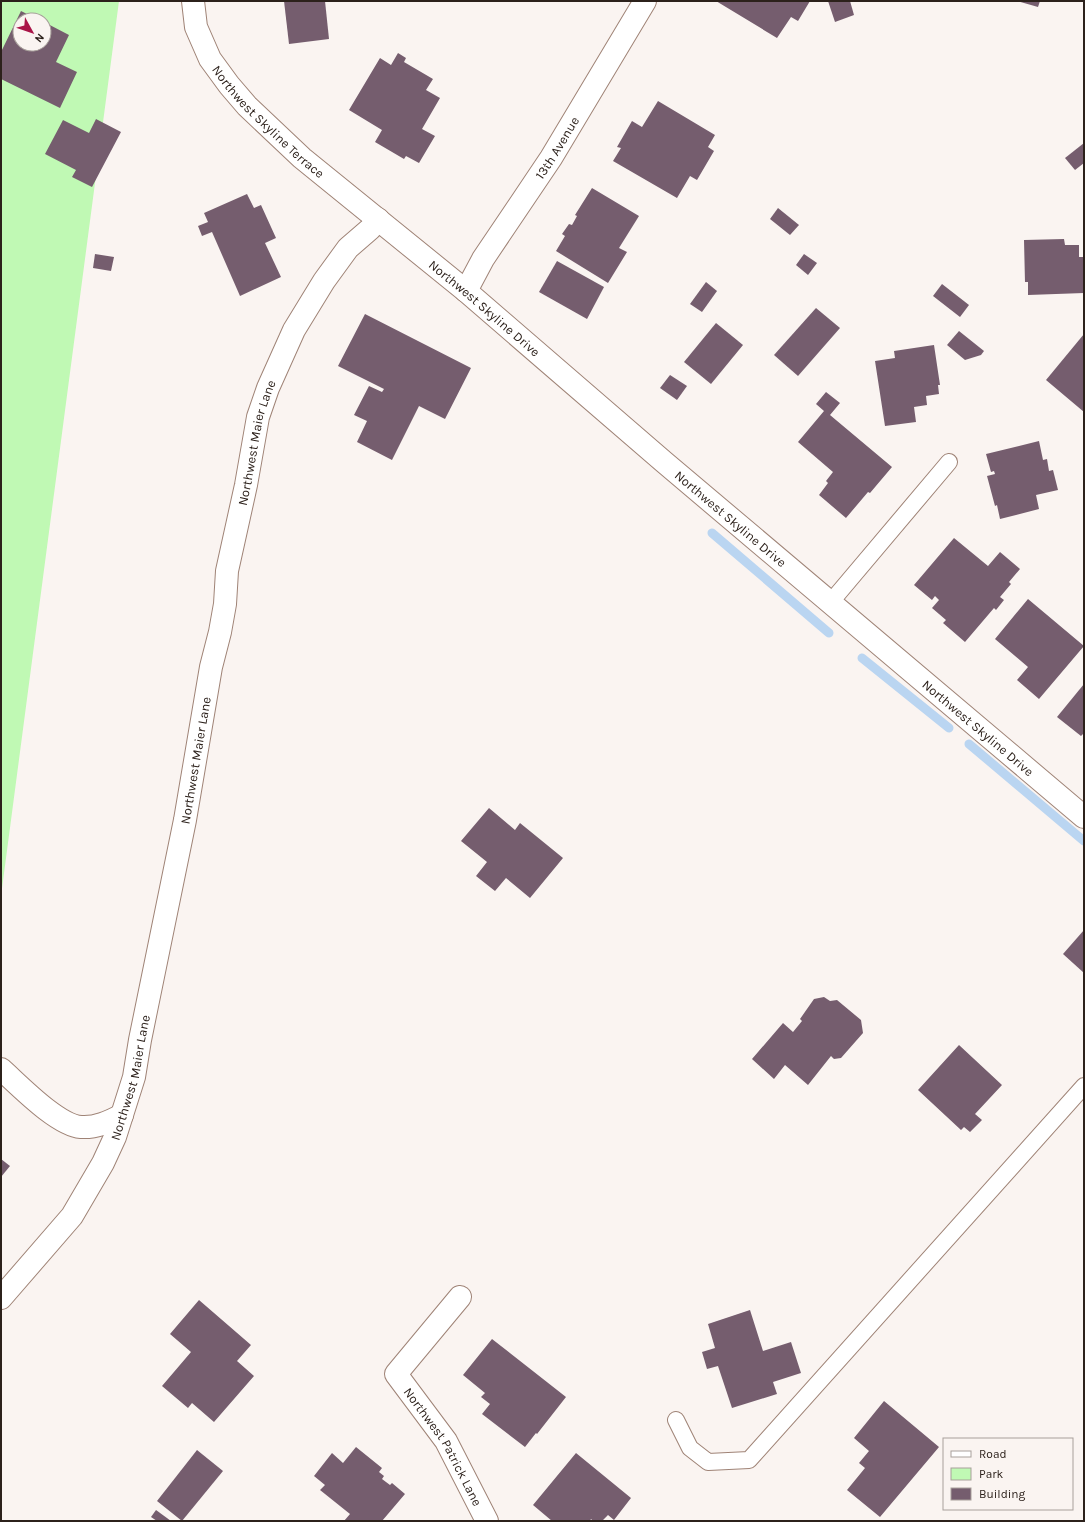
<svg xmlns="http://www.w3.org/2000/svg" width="1085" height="1522" viewBox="0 0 1085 1522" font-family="Karla,sans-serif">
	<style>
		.green { fill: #c0f9b4; fill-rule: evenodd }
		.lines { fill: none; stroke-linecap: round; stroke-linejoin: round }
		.stream { stroke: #bad5f1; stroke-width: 9 }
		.building { fill: #755d6e }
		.service-casing { stroke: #9f8376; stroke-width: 18 }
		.minor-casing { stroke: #9f8376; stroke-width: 24 }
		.service { stroke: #fff; stroke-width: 16 }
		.minor { stroke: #fff; stroke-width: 22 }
		.labels { text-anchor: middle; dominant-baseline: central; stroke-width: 4; stroke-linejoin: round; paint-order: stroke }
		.street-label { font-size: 13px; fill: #2c211b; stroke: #faf4f1 }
	</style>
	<rect width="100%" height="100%" fill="#faf4f1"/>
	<path class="green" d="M1,1H119L1,896ZM20,20H44V44H20Z"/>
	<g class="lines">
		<g class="stream">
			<path d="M712,533L829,633"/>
			<path d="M862,658L949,728"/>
			<path d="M969,744L1084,841"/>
		</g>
	</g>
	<g class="building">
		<path d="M284,1H325L329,39L289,44Z"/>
		<path d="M716,1H810L798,21L791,17L777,38Z"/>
		<path d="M828,1H850L854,15L835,22Z"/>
		<path d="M1017,1H1040L1038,7Z"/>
		<path d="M21,11L39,20H20V44H44V22L69,35L56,62L77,72L60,108L1,79V52Z"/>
		<path d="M398,53L406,58L404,62L433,79L426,90L440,98L422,129L435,136L419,163L406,156L404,159L375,142L382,130L349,110L380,58L391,65Z"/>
		<path d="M658,101L715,135L708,147L714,151L697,180L690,176L677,198L613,161L621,148L617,147L632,121L642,127Z"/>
		<path d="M96,119L121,132L92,187L72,177L76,170L45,154L63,120L89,133Z"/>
		<path d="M1084,143V163L1075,170L1065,158Z"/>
		<path d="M592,188L639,216L619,248L627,252L608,283L556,251L565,236L562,234L569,224L572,225L577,216L575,215Z"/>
		<path d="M247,194L254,208L261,205L276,238L265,243L281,277L240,296L212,232L202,236L198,226L208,222L204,213Z"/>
		<path d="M778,208L799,225L790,235L770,219Z"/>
		<path d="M1064,239L1065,245H1079V257H1084V293L1028,295V282H1025L1024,240Z"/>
		<path d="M95,254L114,257L111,271L93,268Z"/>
		<path d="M804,254L817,263L808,275L796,265Z"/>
		<path d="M557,261L604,287L587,319L539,292Z"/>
		<path d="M706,282L717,291L702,312L690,304Z"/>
		<path d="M942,284L969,305L960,317L933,296Z"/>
		<path d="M816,308L840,328L798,376L774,355Z"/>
		<path d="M365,314L471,368L445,419L419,406L392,460L357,442L367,421L354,415L369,386L382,392L384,389L338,366Z"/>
		<path d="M716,323L743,345L711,384L684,362Z"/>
		<path d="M959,331L984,351L981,355L965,360L947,345Z"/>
		<path d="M1084,334V412L1046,380Z"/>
		<path d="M934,345L940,385H938L939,394L926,396L927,405L914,407L916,422L885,426L875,361L895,358L894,351Z"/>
		<path d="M670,375L687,386L677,400L660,388Z"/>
		<path d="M826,392L840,403L830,415L892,467L870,493L868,492L846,518L819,495L828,483L826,481L833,472L798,442L824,411L816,404Z"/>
		<path d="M1039,441L1043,460L1047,459L1049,471L1053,470L1058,490L1036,495L1039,509L1000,519L997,505L995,506L987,476L995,474L994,471L991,472L986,454Z"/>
		<path d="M954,538L988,566L1000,552L1020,569L1009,582L1011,584L1000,597L1004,600L996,610L994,608L965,642L943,623L946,620L932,608L939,600L935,596L932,600L914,585Z"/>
		<path d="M1028,599L1084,646L1039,699L1017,680L1028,667L995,639Z"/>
		<path d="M1084,684V733L1081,736L1057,717Z"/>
		<path d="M489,808L515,830L520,823L563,858L530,898L506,878L495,891L476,876L487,862L461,841Z"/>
		<path d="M1084,930V973L1063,954Z"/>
		<path d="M824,997L830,1001L837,1000L861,1020L863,1033L841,1058L834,1059L831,1056L808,1085L785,1065L774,1079L752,1059L783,1023L793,1032L802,1021L800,1019L814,999Z"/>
		<path d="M959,1045L1002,1085L975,1114L982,1120L970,1132L964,1127L961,1130L918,1090Z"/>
		<path d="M1,1159L10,1166L1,1177Z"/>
		<path d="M199,1300L251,1345L237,1361L254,1376L214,1422L192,1403L188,1408L162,1386L191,1352L170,1334Z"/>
		<path d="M750,1310L763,1351L791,1342L801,1373L773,1382L777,1394L732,1408L718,1366L707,1369L702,1352L715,1348L708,1324Z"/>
		<path d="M492,1339L566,1397L537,1434L536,1433L525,1447L482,1414L490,1404L481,1397L485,1393L463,1375Z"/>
		<path d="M884,1401L939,1447L880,1517L847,1490L865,1468L859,1463L869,1451L854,1438Z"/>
		<path d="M356,1447L382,1468L379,1472L384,1476L382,1479L390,1485L392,1483L405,1494L382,1521H344L350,1514L320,1490L325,1485L314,1476L332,1453L343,1463Z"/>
		<path d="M197,1450L223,1471L182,1521L157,1501Z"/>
		<path d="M576,1453L631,1498L614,1520L608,1515L602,1521H593L591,1519L590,1521H552L533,1505Z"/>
		<path d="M156,1510L171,1521H157L151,1517Z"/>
	</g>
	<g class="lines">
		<defs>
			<g id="service">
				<path d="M830,603L949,462"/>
				<path d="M676,1420L690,1448L708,1462L749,1460L1084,1086"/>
			</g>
			<g id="minor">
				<path id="s1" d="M193,1L196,27L210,59L229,85L247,106L302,158L466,291L664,462L1084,817"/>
				<path id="s2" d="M466,291L483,259L551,158L645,1"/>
				<path d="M1,1069C19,1085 57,1125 81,1127C96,1128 109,1122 122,1115"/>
				<path id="s3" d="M460,1297L396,1374L446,1441L487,1521"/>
				<path id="s4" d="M1,1298L72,1216L103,1163L115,1137L134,1077L140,1040L185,820L211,667L220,632L225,604L227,571L246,485L258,417L268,388L294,330L324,281L348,248L370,229L378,219"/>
			</g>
		</defs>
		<use href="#service" class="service-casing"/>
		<use href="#minor" class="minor-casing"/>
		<use href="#service" class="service"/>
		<use href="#minor" class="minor"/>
	</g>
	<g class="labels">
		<g class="street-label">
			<text stroke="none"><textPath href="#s1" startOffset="147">Northwest Skyline Terrace</textPath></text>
			<text stroke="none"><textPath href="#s2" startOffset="170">13th Avenue</textPath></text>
			<text stroke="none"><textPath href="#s1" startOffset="433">Northwest Skyline Drive</textPath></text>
			<text stroke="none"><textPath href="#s4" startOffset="908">Northwest Maier Lane</textPath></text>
			<text stroke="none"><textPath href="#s1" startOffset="757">Northwest Skyline Drive</textPath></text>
			<text stroke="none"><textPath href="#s1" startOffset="1081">Northwest Skyline Drive</textPath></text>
			<text stroke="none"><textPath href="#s4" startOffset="584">Northwest Maier Lane</textPath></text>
			<text stroke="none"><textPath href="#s4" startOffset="260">Northwest Maier Lane</textPath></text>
			<text stroke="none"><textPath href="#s3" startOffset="187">Northwest Patrick Lane</textPath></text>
		</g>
	</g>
	<rect width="1085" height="1522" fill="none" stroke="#2c211b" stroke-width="4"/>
	<rect x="943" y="1438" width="130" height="72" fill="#faf4f1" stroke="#a8a09b"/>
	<rect x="951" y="1451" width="20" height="6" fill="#ffffff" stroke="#a8a09b"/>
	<text x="979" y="1458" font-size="12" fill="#2c211b">Road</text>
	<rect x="951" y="1468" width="20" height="12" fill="#c0f9b4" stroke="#a8a09b"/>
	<text x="979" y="1478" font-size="12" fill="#2c211b">Park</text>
	<rect x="951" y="1488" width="20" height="12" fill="#755d6e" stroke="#a8a09b"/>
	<text x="979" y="1498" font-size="12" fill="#2c211b">Building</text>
	<g transform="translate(32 32) rotate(130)"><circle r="19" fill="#faf4f1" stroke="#a8a09b"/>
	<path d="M0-3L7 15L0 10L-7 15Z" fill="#a91447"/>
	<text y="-6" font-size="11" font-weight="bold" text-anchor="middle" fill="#2c211b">N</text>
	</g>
</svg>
